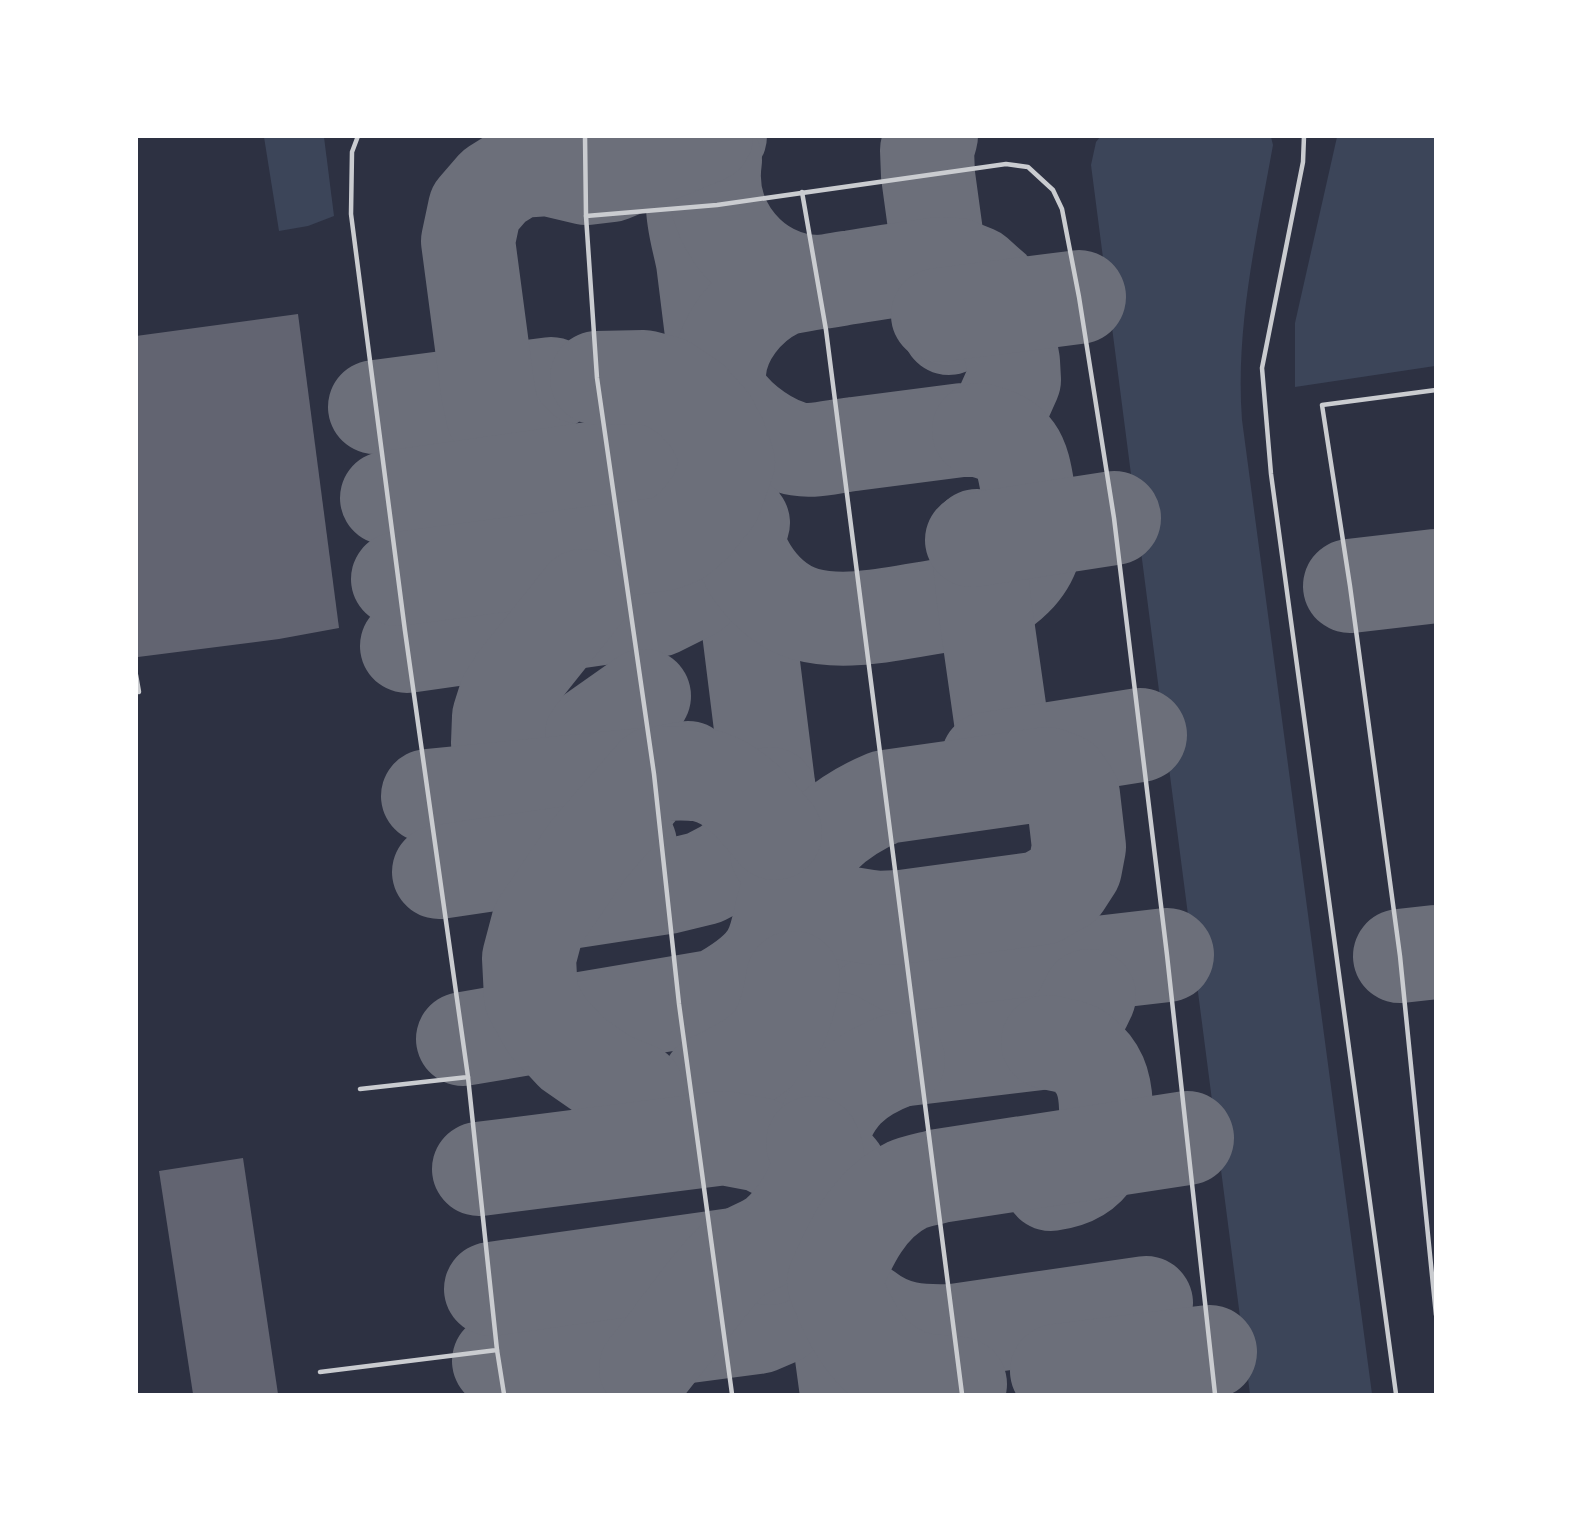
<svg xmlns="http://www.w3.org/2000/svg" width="1572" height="1531" viewBox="0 0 1572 1531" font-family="Bitter,serif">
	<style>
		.green { fill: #3c4559 }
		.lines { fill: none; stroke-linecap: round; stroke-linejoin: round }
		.taxiway { stroke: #6c6f7a; stroke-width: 94 }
		.building { fill: #626471 }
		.service { stroke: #caccd0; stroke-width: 4.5 }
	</style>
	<rect width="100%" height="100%" fill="#2d3142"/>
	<g class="green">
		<path d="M264,137H324L334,216L308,226L279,231Z"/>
		<path d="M1100,137H1271L1273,145C1257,235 1235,327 1242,420L1372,1394H1250L1091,165L1096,142Z"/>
		<path d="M1337,137H1435V366L1295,387V323Z"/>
	</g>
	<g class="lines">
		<g class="taxiway">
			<path d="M720,136C704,155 693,182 693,206C693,224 700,245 703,262L802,1057L812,1097L817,1150L828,1224L836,1313L847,1394"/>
			<path d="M931,136L927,150L928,175L949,328"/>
			<path d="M715,160C706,223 754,280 817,282C829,282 842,278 853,277C882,272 911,268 940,264L956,265L976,273L994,289L1003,307L1013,362L1014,380L997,418L979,430H962C926,435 890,439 854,444C833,446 810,454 790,447C765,439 728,413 719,387C717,383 719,377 719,373C721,339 747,306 778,291C789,286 805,285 818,282"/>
			<path d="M938,315L1079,297"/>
			<path d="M375,407L551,384"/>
			<path d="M573,472L541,463L523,451L506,434L493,415L488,392L468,241L475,208L494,186L518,171L548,169L586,178L611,175L706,136"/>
			<path d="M387,498C437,491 487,484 537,477C578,472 634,457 673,472C704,483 719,501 736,528L713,572L694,592L658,610L407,646"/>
			<path d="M743,523C736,544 740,551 750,569C763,590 782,607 805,614C848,626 898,612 941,606C954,605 973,605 985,600C1007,590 1027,572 1034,549C1039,532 1031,508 1028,491C1022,453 1018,440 979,430"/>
			<path d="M977,536L984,601L1006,756"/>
			<path d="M972,540L1114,518"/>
			<path d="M398,579L663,544L679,538L694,525L715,499L728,462L720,439L710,420L691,399L667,383L644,377L597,378"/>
			<path d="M1350,586L1436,576"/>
			<path d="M988,759L1140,735"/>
			<path d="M516,786L644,696"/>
			<path d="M515,787L502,763L498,743L499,717L505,698L516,680L583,596"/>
			<path d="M428,796L654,774L688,768"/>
			<path d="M439,872L630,844"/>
			<path d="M556,904L667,887L704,878L725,867L742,854L756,831L770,794"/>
			<path d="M792,917C811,947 841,973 876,981C887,983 898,984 909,985"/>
			<path d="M1400,956L1436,952"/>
			<path d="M854,1019C869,1003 890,993 909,985L1167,955"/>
			<path d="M463,1039L717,996C735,986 755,974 767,956C777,941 779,921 784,903C800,850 835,818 885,797L1047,774L1063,780L1073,795L1079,847L1075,868L1064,885L1041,898L901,917L876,918L845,913L822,902L807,891L777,853"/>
			<path d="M838,1039L864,1054L898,1060L1048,1042C1071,1029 1079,1019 1089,996"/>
			<path d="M1048,1042C1058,1045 1072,1046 1079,1051C1100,1066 1105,1083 1106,1107C1107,1148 1095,1178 1051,1184"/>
			<path d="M709,1081C766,1054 783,1042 793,978"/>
			<path d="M637,1090L608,1078L572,1053L547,1026L531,997L529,958L538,924L588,850L654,774C669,774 687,772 702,775C735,782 755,809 775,833"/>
			<path d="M479,1169L724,1138L761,1145L789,1159L806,1176L828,1224L823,1261L812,1282L779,1318L758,1327L499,1361"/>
			<path d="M840,1170L817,1143C835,1097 851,1078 898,1060"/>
			<path d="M491,1289L740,1254L769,1258"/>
			<path d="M866,1309C894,1331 919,1332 953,1331L1146,1303"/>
			<path d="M646,1368C671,1338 692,1306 717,1277C723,1269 732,1260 740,1255C752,1247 765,1244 776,1235C798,1215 829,1173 813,1143"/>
			<path d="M1057,1371L1210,1352"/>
			<path d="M960,1384C948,1382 935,1382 923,1380C873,1370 850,1326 834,1282C850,1244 868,1204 907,1185C916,1181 929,1179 939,1176L1187,1138"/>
		</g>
	</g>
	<g class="building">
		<path d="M298,314L339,628L279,639L138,657L136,336Z"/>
		<path d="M243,1158L278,1394H193L159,1171Z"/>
	</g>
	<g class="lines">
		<g class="service">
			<path d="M358,136L352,152L351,214L405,631L468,1077L360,1089"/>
			<path d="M585,136L586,216L597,378L654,774L679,1004L732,1394"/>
			<path d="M1304,136L1303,162L1262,368L1271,474L1396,1394"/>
			<path d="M802,192L826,330L962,1394"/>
			<path d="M586,216L717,205L1006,164L1028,167L1053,190L1062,209L1079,297L1114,518L1167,955L1215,1394"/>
			<path d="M1436,390L1322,405L1350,586L1400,956L1436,1315"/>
			<path d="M136,675L139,692"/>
			<path d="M497,1350L504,1394"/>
			<path d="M320,1372L497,1350L468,1077"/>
		</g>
	</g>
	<rect width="1572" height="1531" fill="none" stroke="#ffffff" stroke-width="276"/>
</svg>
